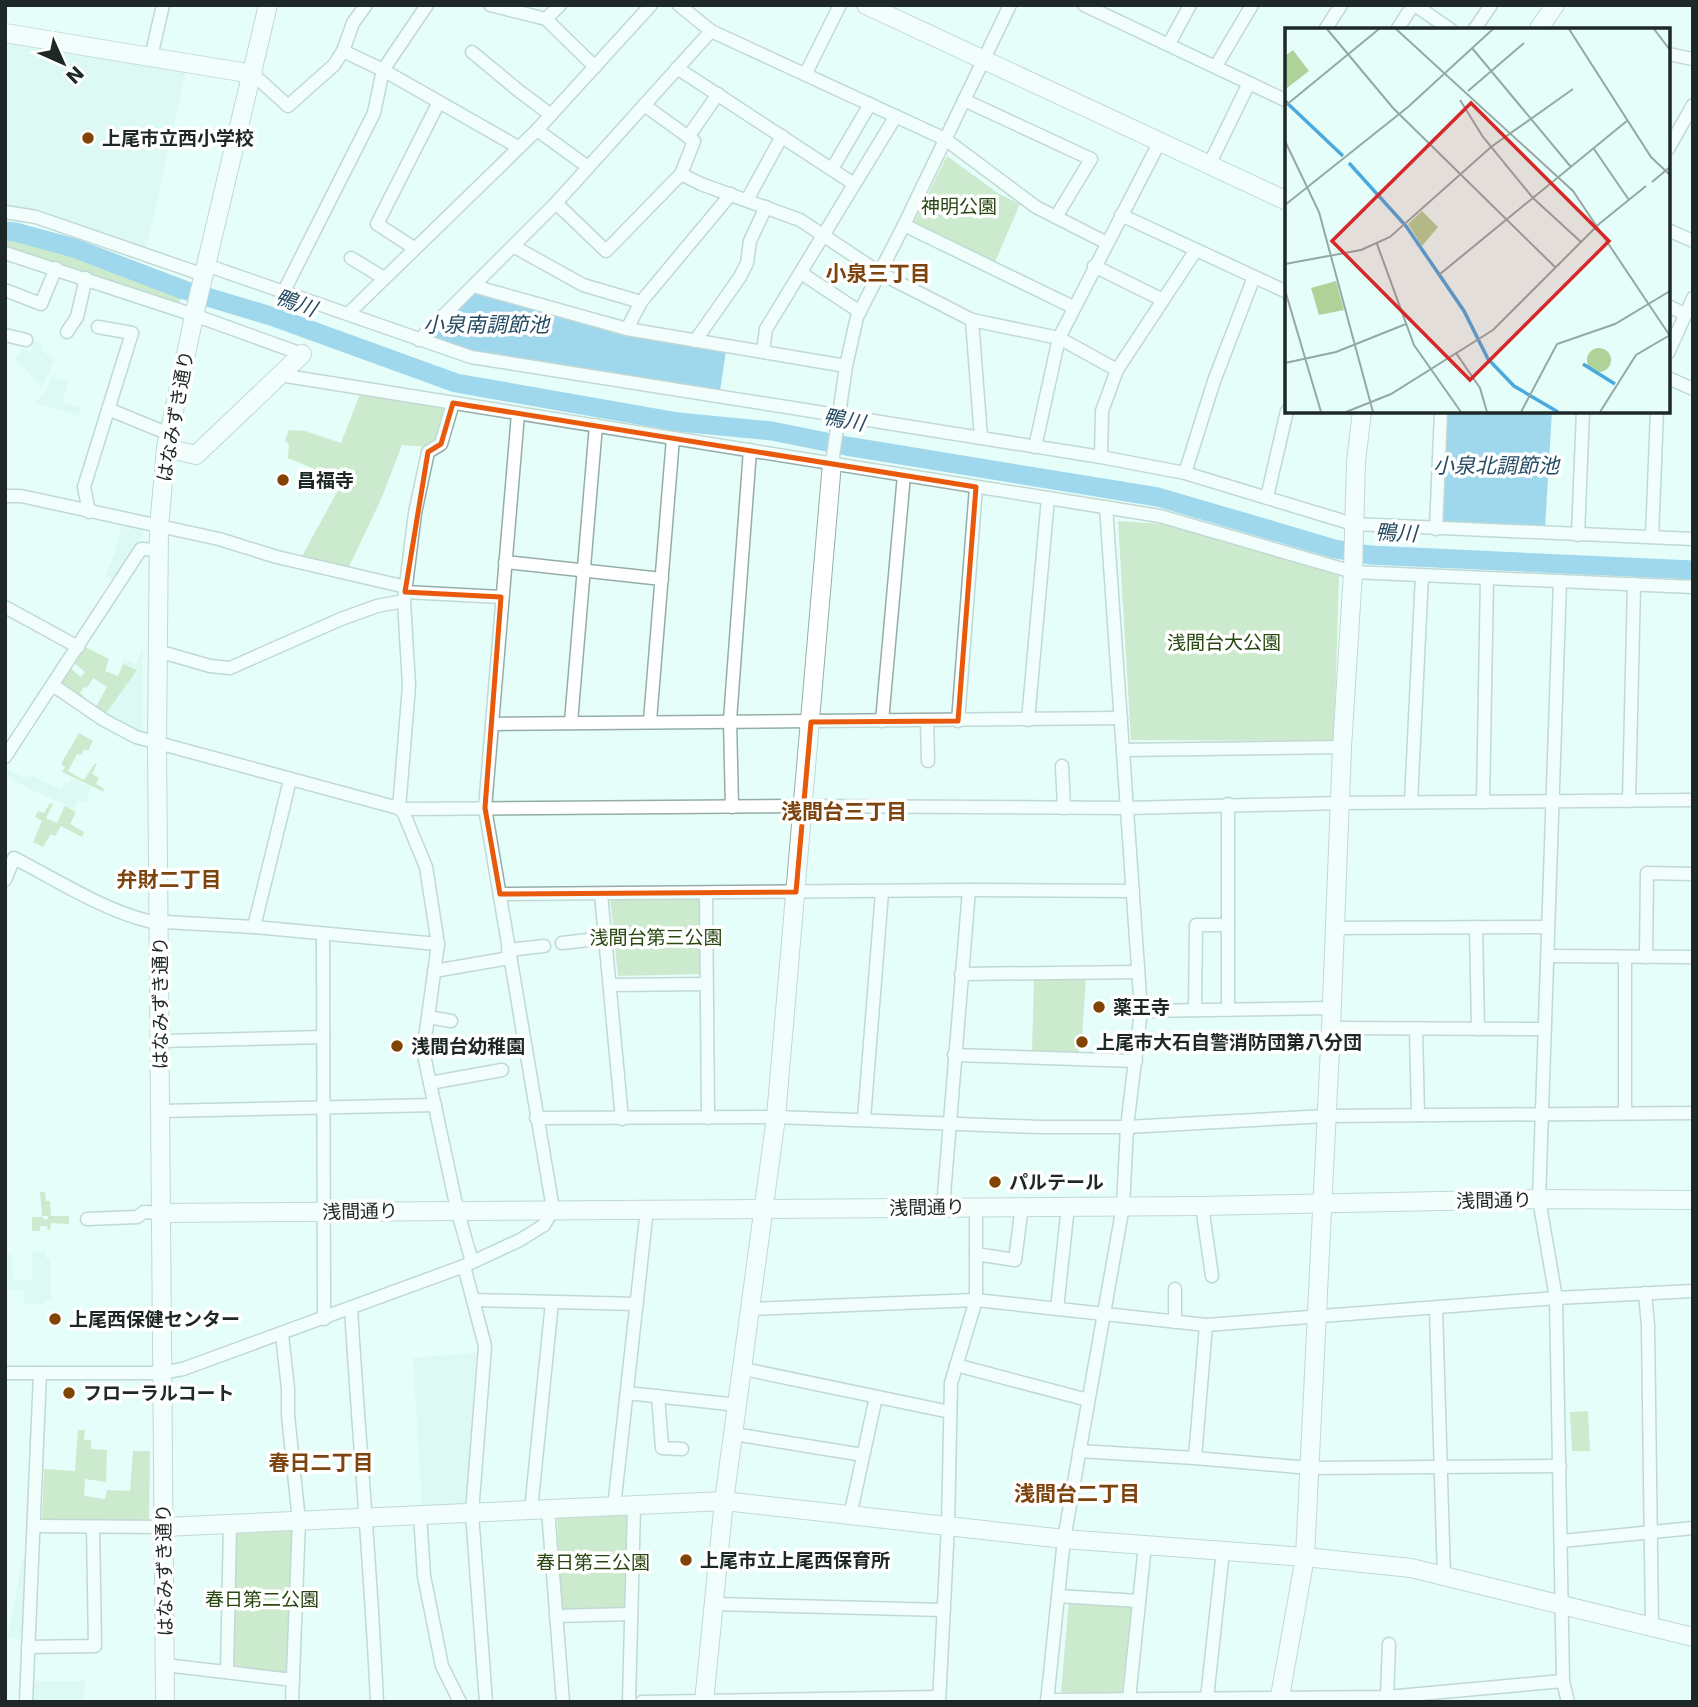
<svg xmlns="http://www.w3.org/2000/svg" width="1698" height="1707" viewBox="0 0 1698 1707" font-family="'DejaVu Sans','Noto Sans JP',sans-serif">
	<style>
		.built { fill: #d0f3ed }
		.green { fill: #aed298 }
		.water { fill: #4ba9de }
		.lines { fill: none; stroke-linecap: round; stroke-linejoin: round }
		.river { stroke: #4ba9de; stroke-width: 19 }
		.street-casing { stroke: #95ada9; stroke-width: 15 }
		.secondary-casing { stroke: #95ada9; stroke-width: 20 }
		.street { stroke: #fff; stroke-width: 12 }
		.secondary { stroke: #fff; stroke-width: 18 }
		.marked { fill: none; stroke: #e8590c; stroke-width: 5; stroke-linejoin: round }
		.poi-dot { fill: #824405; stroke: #fff; stroke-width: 2.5 }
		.labels { text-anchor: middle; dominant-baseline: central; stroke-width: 7; stroke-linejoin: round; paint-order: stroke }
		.poi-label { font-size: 19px; font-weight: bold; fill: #1e2826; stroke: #fff; text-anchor: start }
		.park-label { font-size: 19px; fill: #294711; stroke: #fff }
		.street-label { font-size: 19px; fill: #1e2826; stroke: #fff }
		.neighbourhood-label { font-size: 21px; font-weight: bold; fill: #7d4410; stroke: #fff }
		.water-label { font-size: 21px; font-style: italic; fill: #254c63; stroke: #fff }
		.inset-river { fill: none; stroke: #4ba9de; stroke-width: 3.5 }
		.inset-road { fill: none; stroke: #95a8a5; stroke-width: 2 }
		.view { fill: #d62828; fill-opacity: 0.15; stroke: #d62828; stroke-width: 3.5 }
		.inset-edge { fill: none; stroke: #1e2826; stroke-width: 3.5 }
	</style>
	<rect width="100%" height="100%" fill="#e5fefa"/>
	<g class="built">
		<path d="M5,41L186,71L146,250L73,222L30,210L5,206Z"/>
		<path d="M28,337L42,345L40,350L55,359L42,387L15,358L22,349L31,352L34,346L26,343Z"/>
		<path d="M51,378L68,382L63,402L81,407L79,416L35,403L46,391Z"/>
		<path d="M122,522L144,527V533L115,581L105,576L115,553Z"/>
		<path d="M142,650L143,651V736L104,716L137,670L121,663L123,659L136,664Z"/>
		<path d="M5,768L28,779L30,775L61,790L65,782L69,783L72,778L91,788L86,803L78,800L74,809L26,787L5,775Z"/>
		<path d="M45,1251V1258H51V1299H45V1304H24V1290L16,1291V1288L5,1291V1254H12L13,1281L32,1280V1252Z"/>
		<path d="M476,1353L467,1500L464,1504L422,1506L413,1358Z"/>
		<path d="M25,1557H26L23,1640L8,1637L22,1560Z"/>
		<path d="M33,1681H85L83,1702H34Z"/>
	</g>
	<g class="green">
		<path d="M947,156L999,194L1020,204L995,262L914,222Z"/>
		<path d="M5,236H14L182,295L179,305L5,248Z"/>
		<path d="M360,394L447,409L439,440L426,447L402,445L382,497L348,569L301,558L343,481L288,458L289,445L285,440L289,430L305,431L341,443Z"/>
		<path d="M1118,521L1162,524L1285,558L1339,576L1334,741L1131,740Z"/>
		<path d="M83,646L109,659L105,671L118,676L123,664L137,670L104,716L94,710L107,687L93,678L87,688L84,687L80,693L83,695L80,700L59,686L70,668L81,677L85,672L73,662Z"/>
		<path d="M79,733L93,741L88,751L84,749L81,755L77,754L68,771L84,780L95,763L97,764L92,774L99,778L96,784L103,788L104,792L62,772L65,767L61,764Z"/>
		<path d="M50,803L53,804L46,818L57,823L65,806L76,812L70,824L84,832L82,837L61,826L55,836L51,834L43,847L33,842L42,821L35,817L38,811L44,813Z"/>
		<path d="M702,898V974L618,976L610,899Z"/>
		<path d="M1034,978H1086L1082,1036L1076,1037L1075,1048L1079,1049V1053L1032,1052Z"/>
		<path d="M40,1192H45L46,1201H50L51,1216H69V1224L51,1223L50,1230H48L47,1226H40V1231H32V1217H43L44,1220L48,1219V1216H42Z"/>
		<path d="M1588,1411L1590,1451H1572L1570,1412Z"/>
		<path d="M78,1430H85L84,1440H91V1449L107,1450L106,1482L85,1479L84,1496L105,1499L107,1490L130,1491L133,1451H150L149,1519L132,1522L45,1521L42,1519L44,1469L75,1471Z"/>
		<path d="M629,1513L625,1608L561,1612L557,1516Z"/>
		<path d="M293,1527L288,1674L231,1668L235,1530Z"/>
		<path d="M1069,1600L1133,1604L1122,1692H1061Z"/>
	</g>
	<g class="water">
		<path d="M479,293L726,351L720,391L473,352L433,339L431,334L472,294Z"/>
		<path d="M1447,411H1552L1545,529L1448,526L1441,521Z"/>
	</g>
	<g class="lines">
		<path class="river" d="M5,231L15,232L74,248L184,290L274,317L456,383L678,422L772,431L846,446L1158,497L1335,549L1370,555L1693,570"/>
		<defs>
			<g id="street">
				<path d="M490,5L546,19L595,67"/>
				<path d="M679,5L711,31L945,139L1036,207L1107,243"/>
				<path d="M1084,5L1287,101"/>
				<path d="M1415,5L1451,30"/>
				<path d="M546,19L560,5"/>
				<path d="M1325,30L1341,5"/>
				<path d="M1397,30L1413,5"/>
				<path d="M1474,30L1491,5"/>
				<path d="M1169,44L1190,5"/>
				<path d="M343,51L383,70L518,147"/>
				<path d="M472,52L519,91L551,115"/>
				<path d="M1668,54L1693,59"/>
				<path d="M151,57L163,5"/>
				<path d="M1216,66L1252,5"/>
				<path d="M677,68L854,184"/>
				<path d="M806,73L840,5"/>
				<path d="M253,74L288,106L334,65L343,51L353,23L366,5"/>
				<path d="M964,100L1091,159L1056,217"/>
				<path d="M537,130L588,167"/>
				<path d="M688,137L718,94"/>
				<path d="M1668,149L1693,105"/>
				<path d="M1209,165L1249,83"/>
				<path d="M832,169L870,104"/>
				<path d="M681,174L701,184L800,220L880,273L972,320L1059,338L1117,370"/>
				<path d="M747,200L782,136"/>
				<path d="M556,203L606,251L681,174L694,141L644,105"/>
				<path d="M5,212L36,217L204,275"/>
				<path d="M1121,215L1287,292"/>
				<path d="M904,225L1073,307"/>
				<path d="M1668,230L1693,241"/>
				<path d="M513,246L583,285L641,302"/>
				<path d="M414,248L377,224L439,102"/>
				<path d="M5,253L194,315L302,354"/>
				<path d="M351,258L384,278"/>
				<path d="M206,265L471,357L1101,457L1185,473L1353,524L1693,539"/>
				<path d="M1094,266L1163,300"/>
				<path d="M801,273L860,312"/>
				<path d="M473,286L627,329L846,366"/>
				<path d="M5,290L41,304L56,268"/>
				<path d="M284,291L374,113L383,70L427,5"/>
				<path d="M1668,306L1685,314"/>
				<path d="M349,313L537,130L651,5"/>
				<path d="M972,320L981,438"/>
				<path d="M627,329L641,302L731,194"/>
				<path d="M67,332L77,317L86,278"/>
				<path d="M5,335L26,340"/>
				<path d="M419,340L556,203L711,31"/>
				<path d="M695,341L740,277L747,263L750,241L766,207"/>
				<path d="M763,352L766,329L896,116"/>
				<path d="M1668,353L1693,298"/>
				<path d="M280,375L1160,516L1353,572L1693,587"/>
				<path d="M1668,378L1693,389"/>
				<path d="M108,409L169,434"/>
				<path d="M1035,447L1059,338L1159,143"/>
				<path d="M1101,457L1102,411L1117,370L1196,250"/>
				<path d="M832,463L846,366L857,317L904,225L1010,5"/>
				<path d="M1185,473L1214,381L1254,277"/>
				<path d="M5,496H21L219,539L277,557L406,587"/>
				<path d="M1267,497L1287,411"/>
				<path d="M89,512L84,487L132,333L98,327"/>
				<path d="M1436,529L1441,411"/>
				<path d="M1578,535L1583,411"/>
				<path d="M1652,537L1657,411"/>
				<path d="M505,562L662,579"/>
				<path d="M1560,581L1539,1199L1556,1298L1563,1681L1568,1702"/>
				<path d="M405,592L501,597"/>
				<path d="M5,607L78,647"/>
				<path d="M158,651L210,666L230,668L341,619L377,606L404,601"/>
				<path d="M54,686L104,720L136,737L402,809L803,806L1127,808L1340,803L1693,800"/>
				<path d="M1028,720L1048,498"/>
				<path d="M650,721L673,438"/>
				<path d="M882,721L904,475"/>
				<path d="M927,721L928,761"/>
				<path d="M958,721L976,487"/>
				<path d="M571,722L596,425"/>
				<path d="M492,724L1121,718"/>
				<path d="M1123,750L1342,747"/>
				<path d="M5,757L141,549L158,550"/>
				<path d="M1062,766L1064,808"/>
				<path d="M1629,801L1634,584"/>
				<path d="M1411,802L1422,575"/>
				<path d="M1483,802L1487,579"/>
				<path d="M1228,804V1010"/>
				<path d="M732,807L730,720L750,450"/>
				<path d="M399,809L409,686L404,601L415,513L428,452L441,444L453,403"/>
				<path d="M402,809L426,867L438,944L424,1046L425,1060L457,1209L472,1262"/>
				<path d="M5,880L14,858C57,880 101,909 148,921L254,927L438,944"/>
				<path d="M500,894L969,890L1133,891"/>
				<path d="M601,894L622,1119"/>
				<path d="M706,894L708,1118"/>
				<path d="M254,927L290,780"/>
				<path d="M1476,927L1478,1029"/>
				<path d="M1334,928L1548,927"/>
				<path d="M323,934L324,1319"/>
				<path d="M562,943L605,938"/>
				<path d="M508,950L544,946"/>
				<path d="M1548,956L1693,957"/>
				<path d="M1625,957V1113"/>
				<path d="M1646,957L1647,873L1693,874"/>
				<path d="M434,971L510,958"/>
				<path d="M961,974L1138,972"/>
				<path d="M610,985L706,984"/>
				<path d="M1195,1010L1196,925H1228"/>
				<path d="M1141,1011L1331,1008"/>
				<path d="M428,1017L451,1021"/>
				<path d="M1331,1028L1544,1029"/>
				<path d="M1416,1029L1418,1115"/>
				<path d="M161,1041L323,1037"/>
				<path d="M954,1055L1136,1061"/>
				<path d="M430,1083L502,1070"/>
				<path d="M161,1111L435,1105"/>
				<path d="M536,1118L776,1117L1039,1127H1127L1326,1116L1693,1113"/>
				<path d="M864,1119L882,892"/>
				<path d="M1202,1206L1212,1276"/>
				<path d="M943,1207L969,890"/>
				<path d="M87,1219L137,1217L144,1212L161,1213"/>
				<path d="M976,1254L1015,1260L1022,1206"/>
				<path d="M464,1266L485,1346L472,1513L486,1702"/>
				<path d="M1645,1293L1648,1326L1652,1628"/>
				<path d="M473,1300L637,1304"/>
				<path d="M1436,1308L1444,1578"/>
				<path d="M351,1309C359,1440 371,1571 377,1702"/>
				<path d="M750,1309L976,1300L1206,1325L1556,1298L1693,1291"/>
				<path d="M1057,1309L1068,1206"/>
				<path d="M1175,1322V1289"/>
				<path d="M282,1334L288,1389V1415L299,1521L292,1702"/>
				<path d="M956,1365L1088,1400"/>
				<path d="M744,1369L950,1412"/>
				<path d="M5,1373H161L183,1369L464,1266L520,1240L544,1225L553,1209L485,808L518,414"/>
				<path d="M627,1393L738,1405"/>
				<path d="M658,1396L662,1448L682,1449"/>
				<path d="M734,1434L863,1455"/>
				<path d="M1079,1451L1195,1458L1309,1468L1560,1466"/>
				<path d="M1195,1458L1206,1325"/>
				<path d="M614,1507L647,1209"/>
				<path d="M531,1510L552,1302"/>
				<path d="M548,1510L563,1702"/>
				<path d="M420,1515L424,1576L442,1666L460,1702"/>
				<path d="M850,1516L876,1397"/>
				<path d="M34,1526L164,1527"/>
				<path d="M1562,1541L1693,1528"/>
				<path d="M1058,1596L1139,1601"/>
				<path d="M714,1604L944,1610"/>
				<path d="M556,1616L631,1614"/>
				<path d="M28,1647L95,1646L93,1527"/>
				<path d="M165,1665L293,1680"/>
				<path d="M227,1672L230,1524"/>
				<path d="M1387,1697L1389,1644"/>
				<path d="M1207,1698L1223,1551"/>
				<path d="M1129,1699L1145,1545"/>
				<path d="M1047,1700L1387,1697L1563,1681"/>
				<path d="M26,1702L40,1373"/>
				<path d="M629,1702L634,1506"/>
				<path d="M642,1702L939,1697"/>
				<path d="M939,1702L948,1526L951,1383L976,1300V1206"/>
				<path d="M1047,1702L1064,1539L1123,1206L1127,1127L1141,1011L1106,507"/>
			</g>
			<g id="secondary">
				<path d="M866,5L1287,201"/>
				<path d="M1538,30L1555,5"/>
				<path d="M5,33L253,74"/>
				<path d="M166,448L196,455L302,354"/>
				<path d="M161,1213L1202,1206L1539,1199L1693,1200"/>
				<path d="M164,1527L724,1501L1064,1539L1305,1557L1411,1568L1693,1637"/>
				<path d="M165,1702L157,743L159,527L166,448L196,307L268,5"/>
				<path d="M704,1702L724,1501L776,1117L832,463"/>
				<path d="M1279,1702L1305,1557L1331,1028L1342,747L1353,572L1356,462L1362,411"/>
			</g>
		</defs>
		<use href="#street" class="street-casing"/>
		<use href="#secondary" class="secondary-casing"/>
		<use href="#street" class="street"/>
		<use href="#secondary" class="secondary"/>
	</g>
	<path d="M0 0H1698V1707H0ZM453,403L976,487L958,721L811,722L796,892L500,894L485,808L501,597L405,592L428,452L441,444Z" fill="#e5fefa" fill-opacity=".55" fill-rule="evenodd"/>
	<path class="marked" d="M453,403L976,487L958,721L811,722L796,892L500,894L485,808L501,597L405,592L428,452L441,444Z"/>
	<g class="poi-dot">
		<circle cx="88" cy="138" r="7"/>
		<circle cx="283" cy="480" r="7"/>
		<circle cx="1099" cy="1007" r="7"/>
		<circle cx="1082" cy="1042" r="7"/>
		<circle cx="397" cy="1046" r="7"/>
		<circle cx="995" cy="1182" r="7"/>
		<circle cx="55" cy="1319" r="7"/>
		<circle cx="69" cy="1393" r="7"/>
		<circle cx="686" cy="1560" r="7"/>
	</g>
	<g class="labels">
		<g class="poi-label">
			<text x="102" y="138">上尾市立西小学校</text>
			<text x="297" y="480">昌福寺</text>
			<text x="1113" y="1007">薬王寺</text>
			<text x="1096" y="1042">上尾市大石自警消防団第八分団</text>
			<text x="411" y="1046">浅間台幼稚園</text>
			<text x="1009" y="1182">パルテール</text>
			<text x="69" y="1319">上尾西保健センター</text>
			<text x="83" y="1393">フローラルコート</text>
			<text x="700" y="1560">上尾市立上尾西保育所</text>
		</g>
		<g class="park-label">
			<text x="959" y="206">神明公園</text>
			<text x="1224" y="642">浅間台大公園</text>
			<text x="656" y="937">浅間台第三公園</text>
			<text x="593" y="1562">春日第三公園</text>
			<text x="262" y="1599">春日第二公園</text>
		</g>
		<g class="street-label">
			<text transform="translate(175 416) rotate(-80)">はなみずき通り</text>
			<text transform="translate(160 1003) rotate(-90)">はなみずき通り</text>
			<text transform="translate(1494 1200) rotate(-1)">浅間通り</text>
			<text transform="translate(927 1207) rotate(-1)">浅間通り</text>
			<text transform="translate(360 1211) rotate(-1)">浅間通り</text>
			<text transform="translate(164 1570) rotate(-91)">はなみずき通り</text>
		</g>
		<g class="neighbourhood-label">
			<text x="878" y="274">小泉三丁目</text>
			<text x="844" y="812">浅間台三丁目</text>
			<text x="169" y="880">弁財二丁目</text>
			<text x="321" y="1463">春日二丁目</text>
			<text x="1077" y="1494">浅間台二丁目</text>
		</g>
		<g class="water-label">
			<text transform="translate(296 303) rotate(20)">鴨川</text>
			<text x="486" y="325">小泉南調節池</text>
			<text transform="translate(844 420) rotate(10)">鴨川</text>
			<text x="1496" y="466">小泉北調節池</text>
			<text transform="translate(1396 533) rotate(3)">鴨川</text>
		</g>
	</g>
	<g transform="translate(1285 28)">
		<rect width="385" height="385" fill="#e5fefa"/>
		<path d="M8,22L24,43L2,60L0,28ZM137,183L153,199L137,218L123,196ZM51,253L59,282L34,287L26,260ZM302 332a12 12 0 1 1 24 0a12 12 0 1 1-24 0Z" fill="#aed298"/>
		<path class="inset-river" d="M0,73L58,128M64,135L121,198L179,283L203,331L229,358L273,384M298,336L330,356"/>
		<path class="inset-road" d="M42,1L108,80L271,240M111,1L288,163L385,308M284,1L366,129L385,147M369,1L385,22M187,20L286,139M183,63L239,15M175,72L198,109L248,170L296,214M0,78L94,1M0,113L34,184L88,384M309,121L344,172M367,154L385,139M0,177L123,79L208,1M92,216L129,317L176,384M0,236L76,222L105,209L206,119L288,61M155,246L343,92M0,262L36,384M171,325L195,360L202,384M0,335L51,324L121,296M61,384L106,366L208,302L314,196L361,158M236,384L272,316L330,296L385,263M315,384L351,327L385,307"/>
		<path class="view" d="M186,75L324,213L185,352L47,213Z"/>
		<rect width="385" height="385" class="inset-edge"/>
	</g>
	<rect width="1698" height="1707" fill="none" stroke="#1e2826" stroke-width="14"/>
	<g transform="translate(63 63) rotate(135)" stroke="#ffffff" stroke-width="5" paint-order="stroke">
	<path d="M0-5L12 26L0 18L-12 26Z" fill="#1e2826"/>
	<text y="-10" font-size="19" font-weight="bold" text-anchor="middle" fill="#1e2826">N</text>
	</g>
</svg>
